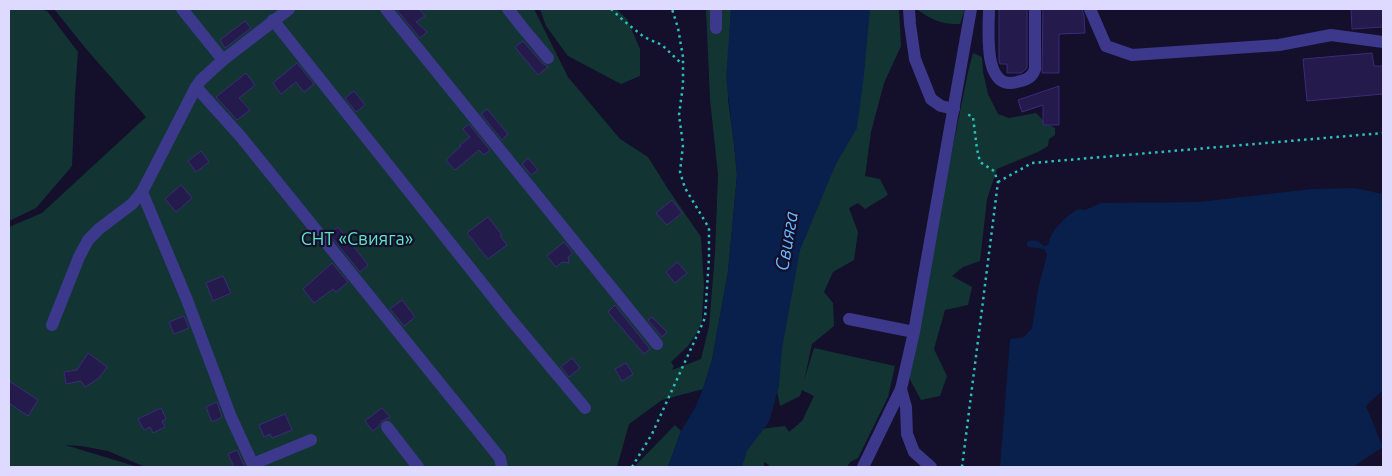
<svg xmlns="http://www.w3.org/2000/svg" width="1392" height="476" viewBox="0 0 1392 476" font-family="Ubuntu,sans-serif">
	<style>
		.green { fill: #123534 }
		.water { fill: #08204b }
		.building { fill: #251a4c; stroke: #3b2b79 }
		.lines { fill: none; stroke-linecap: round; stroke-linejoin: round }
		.path { stroke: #2ac1b9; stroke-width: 2.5; stroke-dasharray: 2.5 4; stroke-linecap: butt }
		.minor { stroke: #3c388b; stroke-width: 12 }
		.labels { text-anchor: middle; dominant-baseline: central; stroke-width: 4.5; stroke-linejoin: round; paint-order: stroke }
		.park-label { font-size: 18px; fill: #5ee6c4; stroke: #140f2a }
		.water-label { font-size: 19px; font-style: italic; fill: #67b8ff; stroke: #140f2a }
	</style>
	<rect width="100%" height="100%" fill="#140f2a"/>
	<g class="green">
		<path d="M9,9H39L47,11L78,52L75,95L72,166L36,208L9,221Z"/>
		<path d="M54,9H534L568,77L620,139L648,157L668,189L701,237L704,286L702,315V321L697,333L688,346L671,362L674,366L672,370L701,359L709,327L715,253L718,175L710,99L706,9H731L728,100L734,144L737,175L728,272L712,360L703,389L662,400L629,424L617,467H145L108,451L81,446L65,445L138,467H9V227L42,213L146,117L87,50Z"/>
		<path d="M540,9H616L627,19L640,49V76L621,84L568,56L546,26Z"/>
		<path d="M869,9H899L901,46L884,83L871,132L865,176L880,179L888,195L865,209L858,203L849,208L858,232L854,260L833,272L824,292L833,303L834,326L812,344L804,381L814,348L895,366L888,397L858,458L850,462L847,467H768L769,465L764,462V467H733L751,430L785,426L789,432L802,421L814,396L802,390L800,396L780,406L771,361L790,267Z"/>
		<path d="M916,9H965L960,24C941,25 931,19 916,9Z"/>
		<path d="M973,53L982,57L983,72L988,94L998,114L1009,118L1036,113L1046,123L1055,128V135L1049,139L1048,146L1038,152L997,169L987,199L980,261L963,267L952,276L972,287L968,305L945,310L934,349L947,376L940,396L921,400L907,374L968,72Z"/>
		<path d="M675,425L681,431L668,467H634Z"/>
	</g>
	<g class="water">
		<path d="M731,9H870L864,75L857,128L836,164L800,250L782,349L779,386L769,422L747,451L742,467H668L681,431L695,408L703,389L712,360L728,272L737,175L734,144L726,78Z"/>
		<path d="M1354,188L1383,194V390L1366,406L1383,447L1353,467H1000L1010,339L1024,337L1032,328L1038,289L1047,254L1044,249L1029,247L1027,246V242C1035,239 1038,241 1044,246L1048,245C1051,230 1065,217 1078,209L1085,210L1101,203L1199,202L1312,189Z"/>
	</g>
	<g class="building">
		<path d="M396,9H419L425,16L416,22L427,32L420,38Z"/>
		<path d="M999,9H1027V67L1025,70L1021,73H1007V64H1000L999,60Z"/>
		<path d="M1043,9H1082L1084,16L1085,33L1059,34V73H1042Z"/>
		<path d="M1351,9H1383V27L1352,29Z"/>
		<path d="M245,21L251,28L225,48L220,40Z"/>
		<path d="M523,41L542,63L548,67L538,75L515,47Z"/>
		<path d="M1372,53L1374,66H1383V94L1307,101L1303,59Z"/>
		<path d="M297,63L314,84L304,92L296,82L281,94L273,83Z"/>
		<path d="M246,73L255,85L239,98L250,110L237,120L216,97Z"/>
		<path d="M1059,86V125H1043V105L1022,112L1018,100Z"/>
		<path d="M354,91L365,105L356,112L345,98Z"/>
		<path d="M487,109L508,134L502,140L481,114Z"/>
		<path d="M469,124L490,150L484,155L479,150L455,170L446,160L461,146L460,145L470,137L463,129Z"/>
		<path d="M201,151L209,162L196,172L188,161Z"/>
		<path d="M528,158L538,170L531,175L522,164Z"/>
		<path d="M181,185L192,198L176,212L165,199Z"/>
		<path d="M672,200L682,213L667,225L656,213Z"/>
		<path d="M488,217L502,235L500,236L507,245L488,259L467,233Z"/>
		<path d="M338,227L368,265L360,272L329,234Z"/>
		<path d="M564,242L573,253L568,257L569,263L562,262L556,267L547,256Z"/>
		<path d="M677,262L687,273L675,283L666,272Z"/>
		<path d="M332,263L348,282L336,292L333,289L314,303L303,289Z"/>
		<path d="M223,276L231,293L213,301L206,283Z"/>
		<path d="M402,300L415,317L404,326L390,309Z"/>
		<path d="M615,305L650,349L644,354L608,312Z"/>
		<path d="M184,316L189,328L174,334L169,322Z"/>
		<path d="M652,317L667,332L662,337L648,320Z"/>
		<path d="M88,353L107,367L99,378L85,387L81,381L66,384L64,372L77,370Z"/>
		<path d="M572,358L580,368L569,377L561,367Z"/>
		<path d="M626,363L633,374L622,381L615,369Z"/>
		<path d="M9,381L38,400L28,416L9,403Z"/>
		<path d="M217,402L222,417L212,422L206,407Z"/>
		<path d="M161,408L166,419L162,421L165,427L153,433L150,427L144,430L138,419Z"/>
		<path d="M382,408L390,417L382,421L379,426L373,431L365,421Z"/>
		<path d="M285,414L292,430L272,438L270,434L264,437L259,425Z"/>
		<path d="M237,450L245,467H234L228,454Z"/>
	</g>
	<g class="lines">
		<g class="path">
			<path d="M611,9L624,21L644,37L662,45L682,64"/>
			<path d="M998,182L1032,163L1383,133"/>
			<path d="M632,467L652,434L705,318L709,258V228L685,188L680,172L683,145L679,115L683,85V57L678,28L672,9"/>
			<path d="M962,467L998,182L994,171L980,162L977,149L973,117L965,113"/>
		</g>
		<g class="minor">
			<path d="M182,9L223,60"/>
			<path d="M386,9L657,344"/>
			<path d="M508,9L522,27L548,58"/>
			<path d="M716,9V28"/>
			<path d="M909,9L910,24L915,59L931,99L941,106L954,109"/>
			<path d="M989,9C989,28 982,92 1017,82C1026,80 1032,78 1035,69V9"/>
			<path d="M1090,9L1106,46L1132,55L1279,45L1331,35L1383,42"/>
			<path d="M273,20L508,316L585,408"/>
			<path d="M196,87L241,137L500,458L502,467"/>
			<path d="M142,192L187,300L231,417L254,467"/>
			<path d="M849,319L914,332"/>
			<path d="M52,325L79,257L88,240L99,229L132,204L142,192L196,87L201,80L223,60L289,9"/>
			<path d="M901,389L906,407L907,434L914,452L931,467"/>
			<path d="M387,427L418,467"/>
			<path d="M253,464L311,440"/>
			<path d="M863,467L901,389L914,332L971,9"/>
		</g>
	</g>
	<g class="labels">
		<g class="park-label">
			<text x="357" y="238">СНТ «Свияга»</text>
		</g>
		<g class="water-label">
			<text transform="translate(786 241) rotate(-80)">Свияга</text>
		</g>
	</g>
	<rect width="1392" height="476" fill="none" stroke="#ddd9ff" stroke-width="20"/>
</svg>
